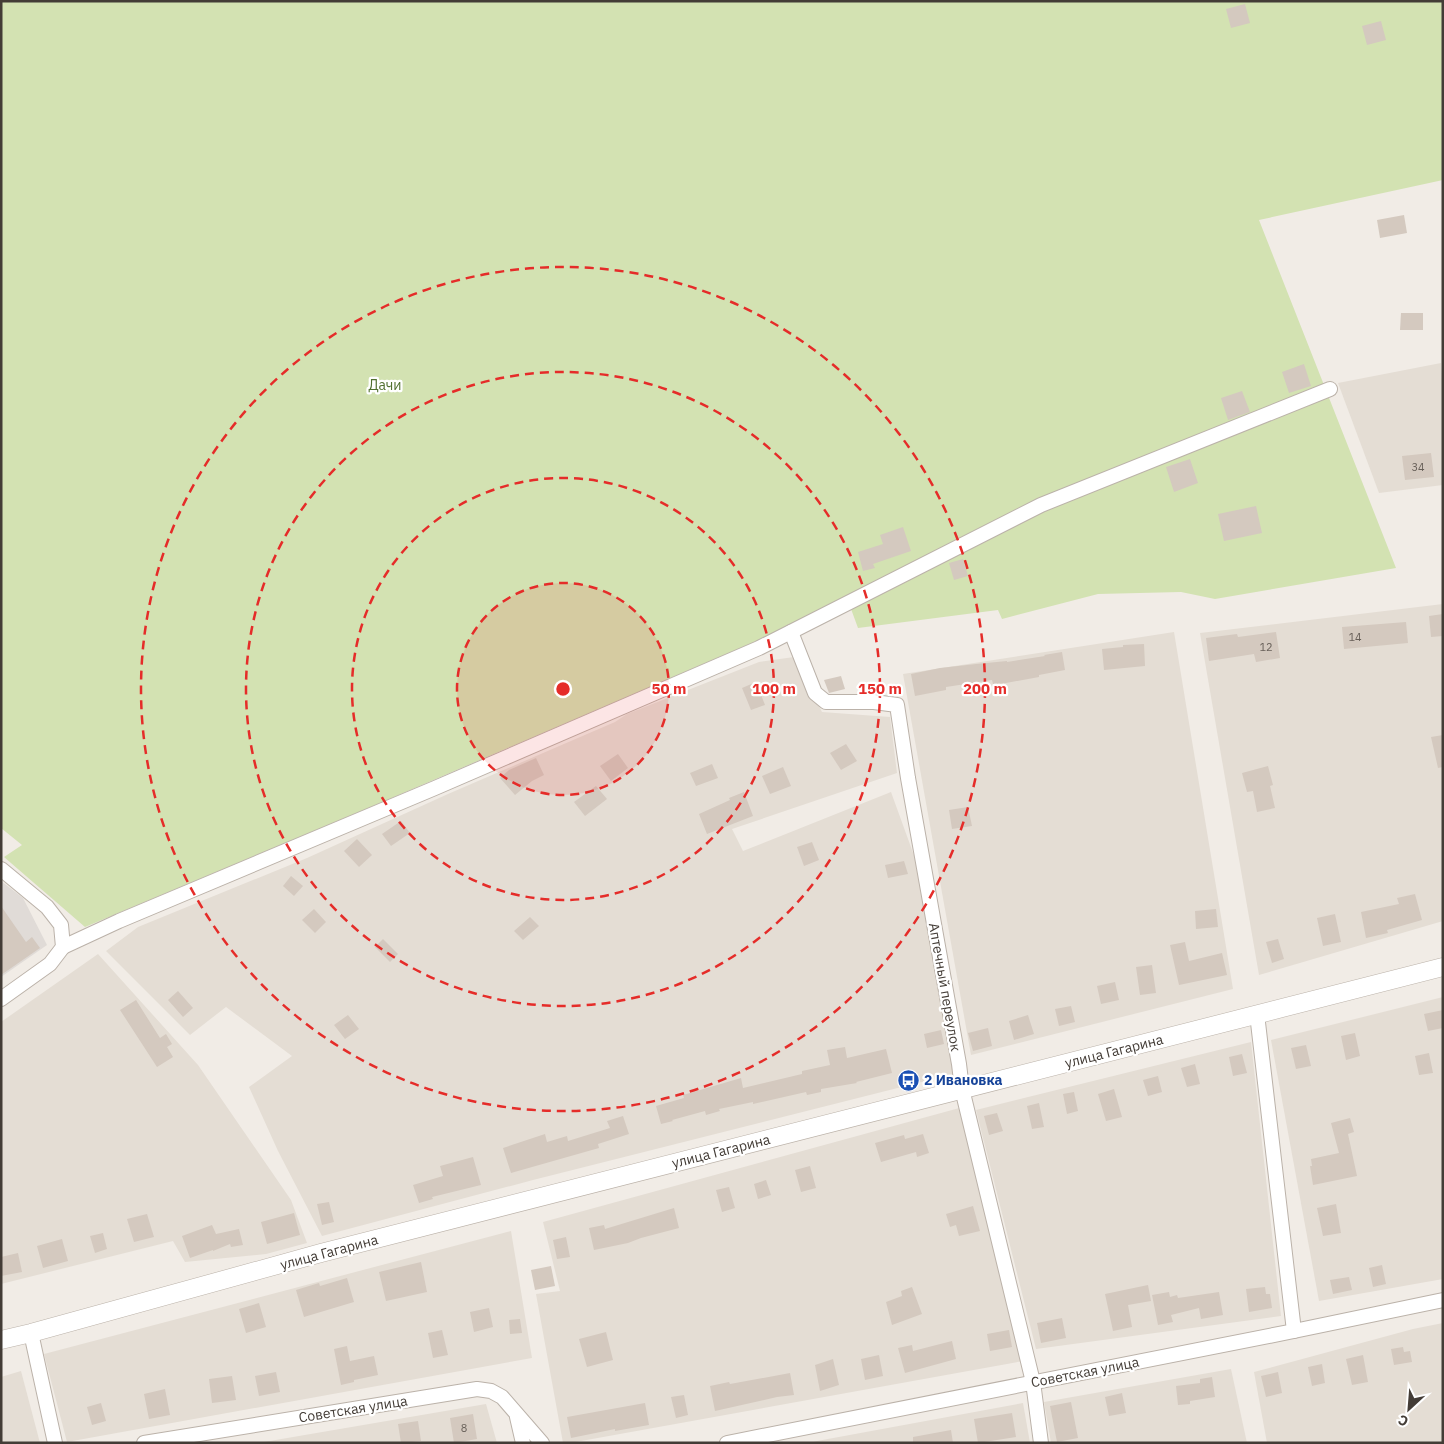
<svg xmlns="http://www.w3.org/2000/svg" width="1444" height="1444" viewBox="0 0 1444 1444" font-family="'IBM Plex Sans',sans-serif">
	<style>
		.residential { fill: #e4ddd4 }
		.industrial { fill: #e0dbd7 }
		.green { fill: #d3e2b2 }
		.building { fill: #d4c9bf }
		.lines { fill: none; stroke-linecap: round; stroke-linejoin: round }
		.minor-casing { stroke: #bbb2a9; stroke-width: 16 }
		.tertiary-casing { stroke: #bbb2a9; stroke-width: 19 }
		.minor { stroke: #fff; stroke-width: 14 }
		.tertiary { stroke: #fff; stroke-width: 18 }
		.ring { fill: none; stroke: #e52c29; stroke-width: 2.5; stroke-dasharray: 9 6 }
		.labels { text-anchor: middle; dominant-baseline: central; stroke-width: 4.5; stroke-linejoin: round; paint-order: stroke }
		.number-label { font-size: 11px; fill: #675f58 }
		.park-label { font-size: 14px; fill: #506f2f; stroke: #fff }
		.street-label { font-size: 14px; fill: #433c36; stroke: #fff }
		.transit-label { font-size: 14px; font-weight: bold; fill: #164399; stroke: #fff; text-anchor: start }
		.centre { fill: #e52c29; stroke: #fff; stroke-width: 2.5 }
		.ring-label { font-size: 15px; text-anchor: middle; font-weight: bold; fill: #e52c29; stroke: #fff; stroke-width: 4.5; stroke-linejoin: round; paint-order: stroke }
	</style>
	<rect width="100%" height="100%" fill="#f1ece6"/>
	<g class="residential">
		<path d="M1441,363L1443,395V485L1379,493L1338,383Z"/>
		<path d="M1443,604V921L1259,975L1200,633Z"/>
		<path d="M1174,632L1233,989L971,1055L903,674Z"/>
		<path d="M794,657L822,712L890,717L897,773L732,829L743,851L891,792L916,861L957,1073L533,1180L322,1236L278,1151L249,1087L292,1056L226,1007L190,1035L106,951L138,927L307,858L448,794L615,722L627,714L759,662Z"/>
		<path d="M98,954L198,1065L291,1200L307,1243L266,1254L185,1262L173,1241L1,1284V1022Z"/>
		<path d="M1443,997V1279L1319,1301L1271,1040Z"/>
		<path d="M1251,1042L1281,1316L1036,1349L976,1110Z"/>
		<path d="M963,1107L1023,1361L570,1443H563L536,1294L560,1291L543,1222Z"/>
		<path d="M511,1231L532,1358L67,1442L44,1354Z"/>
		<path d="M1443,1323V1443H1267L1254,1372L1413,1329Z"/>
		<path d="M1231,1369L1247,1443H1051L1044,1402Z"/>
		<path d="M21,1371L40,1443H1V1377Z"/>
		<path d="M1023,1403L1030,1443H810L817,1441Z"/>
		<path d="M486,1404L497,1443H258Z"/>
	</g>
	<path class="industrial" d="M1,881L23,898L47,945L1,977Z"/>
	<path class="green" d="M1,1H1443V180L1259,220L1396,568L1215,599L1181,592L1098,594L1002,619L998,610L858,628L847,598L789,627L373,806L85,927L4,857L22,845L1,828Z"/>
	<g class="building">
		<path d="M1245,4L1250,23L1231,28L1226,9Z"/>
		<path d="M1381,21L1386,40L1367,45L1362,26Z"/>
		<path d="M1404,215L1407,233L1380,238L1377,220Z"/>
		<path d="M1401,313H1423V330H1400Z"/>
		<path d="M1304,364L1311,386L1289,393L1282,372Z"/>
		<path d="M1242,391L1250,412L1228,420L1221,398Z"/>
		<path d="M1431,453L1434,477L1405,480L1402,456Z"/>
		<path d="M1190,459L1198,483L1174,492L1166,467Z"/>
		<path d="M1256,506L1262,533L1224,541L1218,514Z"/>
		<path d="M903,527L911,551L873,564L875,568L863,571L858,552L883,544L880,535Z"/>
		<path d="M963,559L968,576L954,580L949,563Z"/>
		<path d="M1443,614V636L1431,637L1429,616Z"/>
		<path d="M1406,622L1408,643L1344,649L1342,627Z"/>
		<path d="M1276,632L1280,658L1256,662L1254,654L1209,661L1206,638L1237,634L1238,637Z"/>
		<path d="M1144,644L1145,666L1104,670L1102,649L1123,647V645Z"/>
		<path d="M1062,652L1065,670L1039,675V677L1006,683L993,684L992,680L946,687V690L915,696L911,674L940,668L976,664L1007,661V662L1045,656L1044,655Z"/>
		<path d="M841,676L845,689L829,693L824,680Z"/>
		<path d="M756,682L765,705L751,710L742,688Z"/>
		<path d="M1443,735V767L1438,768L1431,737Z"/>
		<path d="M846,744L857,761L841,770L830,753Z"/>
		<path d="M618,754L628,768L611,781L600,766Z"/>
		<path d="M536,758L544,775L532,781L515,795L500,778L509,770Z"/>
		<path d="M712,764L718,778L696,786L690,773Z"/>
		<path d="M1268,766L1273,785L1270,786L1275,808L1257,812L1253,791L1247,792L1242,773Z"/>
		<path d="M783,767L791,786L770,794L762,776Z"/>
		<path d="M596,786L607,799L585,816L574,802Z"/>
		<path d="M744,792L753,816L707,834L699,814L730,800L729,798Z"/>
		<path d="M968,807L972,826L952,829L949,810Z"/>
		<path d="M401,821L410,833L391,846L382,834Z"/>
		<path d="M357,839L372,855L359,867L344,851Z"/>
		<path d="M812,842L819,860L804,866L797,847Z"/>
		<path d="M904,861L908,874L888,878L885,865Z"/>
		<path d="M291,876L303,886L294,896L283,886Z"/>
		<path d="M1415,894L1422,920L1387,930L1388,933L1366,938L1361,912L1399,904L1397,898Z"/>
		<path d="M1,906L26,942L32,937L40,948L1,975Z"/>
		<path d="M314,909L326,922L315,933L302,920Z"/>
		<path d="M1216,909L1218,927L1196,929L1195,911Z"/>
		<path d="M1335,914L1341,942L1323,946L1317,918Z"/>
		<path d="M530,917L539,926L523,940L514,931Z"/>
		<path d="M383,939L398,954L390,962L375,947Z"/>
		<path d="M1278,939L1284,959L1272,963L1266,942Z"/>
		<path d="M1185,942L1189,961L1222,953L1227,975L1179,985L1170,945Z"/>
		<path d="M1152,965L1156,993L1140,995L1136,967Z"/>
		<path d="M1115,982L1119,1000L1101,1004L1097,986Z"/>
		<path d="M178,991L193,1008L183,1017L168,1000Z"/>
		<path d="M136,1000L160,1038L166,1034L172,1044L167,1047L173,1057L157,1067L120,1010Z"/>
		<path d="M1071,1006L1075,1022L1059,1026L1055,1009Z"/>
		<path d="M1443,1010V1028L1428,1031L1424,1014Z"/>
		<path d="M348,1015L359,1029L345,1039L334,1025Z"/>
		<path d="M1028,1015L1034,1034L1014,1040L1009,1021Z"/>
		<path d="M988,1028L992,1046L973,1051L968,1033Z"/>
		<path d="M941,1030L944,1044L927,1048L924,1034Z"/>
		<path d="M1355,1033L1360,1056L1346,1060L1341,1036Z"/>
		<path d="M1306,1045L1311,1066L1296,1069L1291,1048Z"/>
		<path d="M845,1047L847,1058L886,1049L892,1073L856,1082L857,1083L821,1089V1092L807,1095L806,1092L753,1104V1102L719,1109L720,1111L706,1115L705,1111L672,1120L673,1121L661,1124L656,1106L684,1098L683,1095L741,1078L743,1088L802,1074V1071L830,1065L827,1050Z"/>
		<path d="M1429,1053L1433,1073L1419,1075L1415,1056Z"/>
		<path d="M1242,1054L1247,1073L1233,1076L1229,1057Z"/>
		<path d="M1195,1064L1200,1084L1187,1087L1181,1068Z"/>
		<path d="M1158,1076L1162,1092L1148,1096L1143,1080Z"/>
		<path d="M1114,1089L1122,1117L1106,1121L1098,1094Z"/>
		<path d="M1074,1092L1078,1111L1067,1114L1063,1094Z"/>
		<path d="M1039,1103L1044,1127L1032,1129L1027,1106Z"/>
		<path d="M997,1113L1003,1131L989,1135L984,1116Z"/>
		<path d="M623,1116L629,1134L598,1144L599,1148L511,1173L503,1148L545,1134L547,1142L567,1136L568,1141L610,1128L607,1121Z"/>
		<path d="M1350,1118L1354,1132L1348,1134L1357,1176L1313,1185L1310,1166H1312L1311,1159L1339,1153L1331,1123Z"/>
		<path d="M923,1134L929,1153L917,1157L916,1152L881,1162L875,1143L904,1135L905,1139Z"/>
		<path d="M473,1157L481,1185L432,1197L433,1199L419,1203L413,1185L443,1176L440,1166Z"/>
		<path d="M810,1166L816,1188L801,1192L795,1170Z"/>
		<path d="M766,1180L771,1195L758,1199L754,1184Z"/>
		<path d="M729,1187L735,1208L722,1212L716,1190Z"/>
		<path d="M329,1202L334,1222L322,1225L317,1204Z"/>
		<path d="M1336,1204L1341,1233L1323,1236L1317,1208Z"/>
		<path d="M973,1206L980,1231L959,1236L956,1225L950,1227L946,1214Z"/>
		<path d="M674,1208L679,1228L641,1238L628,1243L594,1250L589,1228L604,1225L605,1229Z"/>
		<path d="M294,1213L300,1235L267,1244L261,1222Z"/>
		<path d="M147,1214L154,1237L134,1242L127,1219Z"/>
		<path d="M212,1225L216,1234L239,1229L243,1245L231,1247L230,1244L213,1251V1250L190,1258L182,1236Z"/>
		<path d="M103,1233L107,1249L95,1253L90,1236Z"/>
		<path d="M566,1237L570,1257L557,1259L553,1240Z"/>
		<path d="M62,1239L68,1261L43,1268L37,1246Z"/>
		<path d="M18,1253L22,1272L1,1276V1257Z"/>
		<path d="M421,1262L427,1292L386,1301L379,1272Z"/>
		<path d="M1382,1265L1386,1284L1373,1287L1369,1268Z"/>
		<path d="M551,1266L555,1286L535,1290L531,1270Z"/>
		<path d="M1349,1277L1352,1290L1333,1294L1330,1280Z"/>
		<path d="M347,1278L354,1302L304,1317L296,1290L319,1283L320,1286Z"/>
		<path d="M1148,1285L1151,1301L1128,1305L1132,1327L1113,1331L1105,1294Z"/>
		<path d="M912,1287L922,1314L892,1325L886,1302L902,1296L901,1291Z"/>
		<path d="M1265,1287L1266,1294H1270L1272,1308L1249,1312L1246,1289Z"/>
		<path d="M1169,1292L1170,1297L1177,1295L1178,1298L1219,1292L1223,1315L1201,1319L1199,1308L1171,1315L1173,1322L1158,1325L1152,1295Z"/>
		<path d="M259,1303L266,1327L246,1333L239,1309Z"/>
		<path d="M489,1308L493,1327L474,1332L470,1312Z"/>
		<path d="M1062,1318L1066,1338L1041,1343L1037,1323Z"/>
		<path d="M520,1319L522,1333L510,1334L509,1320Z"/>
		<path d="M442,1330L448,1355L433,1358L428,1333Z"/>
		<path d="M1009,1330L1012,1347L990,1351L987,1334Z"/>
		<path d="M606,1332L613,1360L587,1367L579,1339Z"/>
		<path d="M952,1341L956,1359L905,1373L898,1348L912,1345L913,1351Z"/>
		<path d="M347,1346L350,1361L374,1356L378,1375L354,1380V1382L341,1385L334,1349Z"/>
		<path d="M1403,1347L1404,1352L1410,1351L1412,1362L1394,1365L1391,1349Z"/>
		<path d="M879,1355L883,1376L865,1380L861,1359Z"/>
		<path d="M1363,1355L1368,1382L1352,1385L1346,1359Z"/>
		<path d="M833,1359L839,1385L820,1391L815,1365Z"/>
		<path d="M1322,1364L1325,1383L1312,1386L1308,1367Z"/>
		<path d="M276,1372L280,1392L259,1396L255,1376Z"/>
		<path d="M1278,1372L1282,1393L1266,1397L1261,1376Z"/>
		<path d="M790,1373L794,1395L777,1397L715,1411L710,1386L729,1382L730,1384Z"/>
		<path d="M232,1376L236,1400L212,1403L209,1379Z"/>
		<path d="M1212,1377L1215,1397L1190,1401V1404L1178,1405L1176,1386L1200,1383V1379Z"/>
		<path d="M165,1389L170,1415L149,1419L144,1394Z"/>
		<path d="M1122,1393L1126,1413L1109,1416L1105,1397Z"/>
		<path d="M684,1395L688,1415L676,1418L671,1397Z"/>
		<path d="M1071,1402L1078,1438L1057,1442L1050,1406Z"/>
		<path d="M101,1403L106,1421L92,1425L87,1407Z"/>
		<path d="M645,1403L649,1425L615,1431V1429L571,1438L567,1417Z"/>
		<path d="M1012,1413L1016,1437L978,1443L974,1419Z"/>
		<path d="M473,1414L477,1439L454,1443L450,1418Z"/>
		<path d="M418,1421L421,1441L401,1443L398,1424Z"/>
		<path d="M951,1430L953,1443H913V1437Z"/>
	</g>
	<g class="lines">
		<defs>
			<g id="minor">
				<path d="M791,632L815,693L826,702H874L897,705L908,778L959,1064L962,1089L1033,1382L1041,1443"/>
				<path d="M1,869L47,907L61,925L63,947L50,964L1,999"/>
				<path d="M63,947L119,921L435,788L759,648L1041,505L1330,389"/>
				<path d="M1257,1014L1294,1331"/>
				<path d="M31,1333L55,1443"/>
				<path d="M517,1417L523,1443"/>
				<path d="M144,1443L477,1389L491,1391L502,1397L542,1443"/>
				<path d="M727,1443L1294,1331L1443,1300"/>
			</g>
			<path id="tertiary" d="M1,1340L31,1333L321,1253L1443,967"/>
		</defs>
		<use href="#minor" class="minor-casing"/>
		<use href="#tertiary" class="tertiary-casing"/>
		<use href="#minor" class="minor"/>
		<use href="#tertiary" class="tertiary"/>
	</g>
	<circle cx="563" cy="689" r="106" fill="#e52c29" fill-opacity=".12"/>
	<g class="ring">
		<circle cx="563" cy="689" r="106"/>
		<circle cx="563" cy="689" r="211"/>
		<circle cx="563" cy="689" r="317"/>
		<circle cx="563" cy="689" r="422"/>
	</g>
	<defs>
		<symbol id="bus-disc" viewBox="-11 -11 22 22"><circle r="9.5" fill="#1a4fb4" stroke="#fff"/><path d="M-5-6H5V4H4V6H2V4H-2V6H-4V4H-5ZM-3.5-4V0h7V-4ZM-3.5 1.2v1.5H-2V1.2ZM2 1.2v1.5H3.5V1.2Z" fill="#fff"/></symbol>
	</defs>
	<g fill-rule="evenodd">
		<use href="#bus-disc" x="896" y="1068" width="25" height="25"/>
	</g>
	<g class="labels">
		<g class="number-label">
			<text x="1418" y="467">34</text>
			<text x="1355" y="637">14</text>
			<text x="1266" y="647">12</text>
			<text x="464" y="1428">8</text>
		</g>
		<g class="park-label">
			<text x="385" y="385">Дачи</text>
		</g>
		<g class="street-label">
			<text transform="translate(945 987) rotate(80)">Аптечный переулок</text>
			<text transform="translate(1114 1051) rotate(-14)">улица Гагарина</text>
			<text transform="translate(721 1151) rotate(-14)">улица Гагарина</text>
			<text transform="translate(329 1252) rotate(-15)">улица Гагарина</text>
			<text transform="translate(1085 1372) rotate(-11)">Советская улица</text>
			<text transform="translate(353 1409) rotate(-9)">Советская улица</text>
		</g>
		<g class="transit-label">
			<text x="924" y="1080">2 Ивановка</text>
		</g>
	</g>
	<circle cx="563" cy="689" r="8" class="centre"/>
	<g class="ring-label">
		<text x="669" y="694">50 m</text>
		<text x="774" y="694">100 m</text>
		<text x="880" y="694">150 m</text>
		<text x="985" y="694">200 m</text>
	</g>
	<rect width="1444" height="1444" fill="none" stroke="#433c36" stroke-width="5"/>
	<g transform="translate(1409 1409) rotate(206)" stroke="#ffffff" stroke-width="4" paint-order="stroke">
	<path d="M0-4L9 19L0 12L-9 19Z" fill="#433c36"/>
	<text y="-8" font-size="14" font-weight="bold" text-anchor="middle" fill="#433c36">С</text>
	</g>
</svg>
